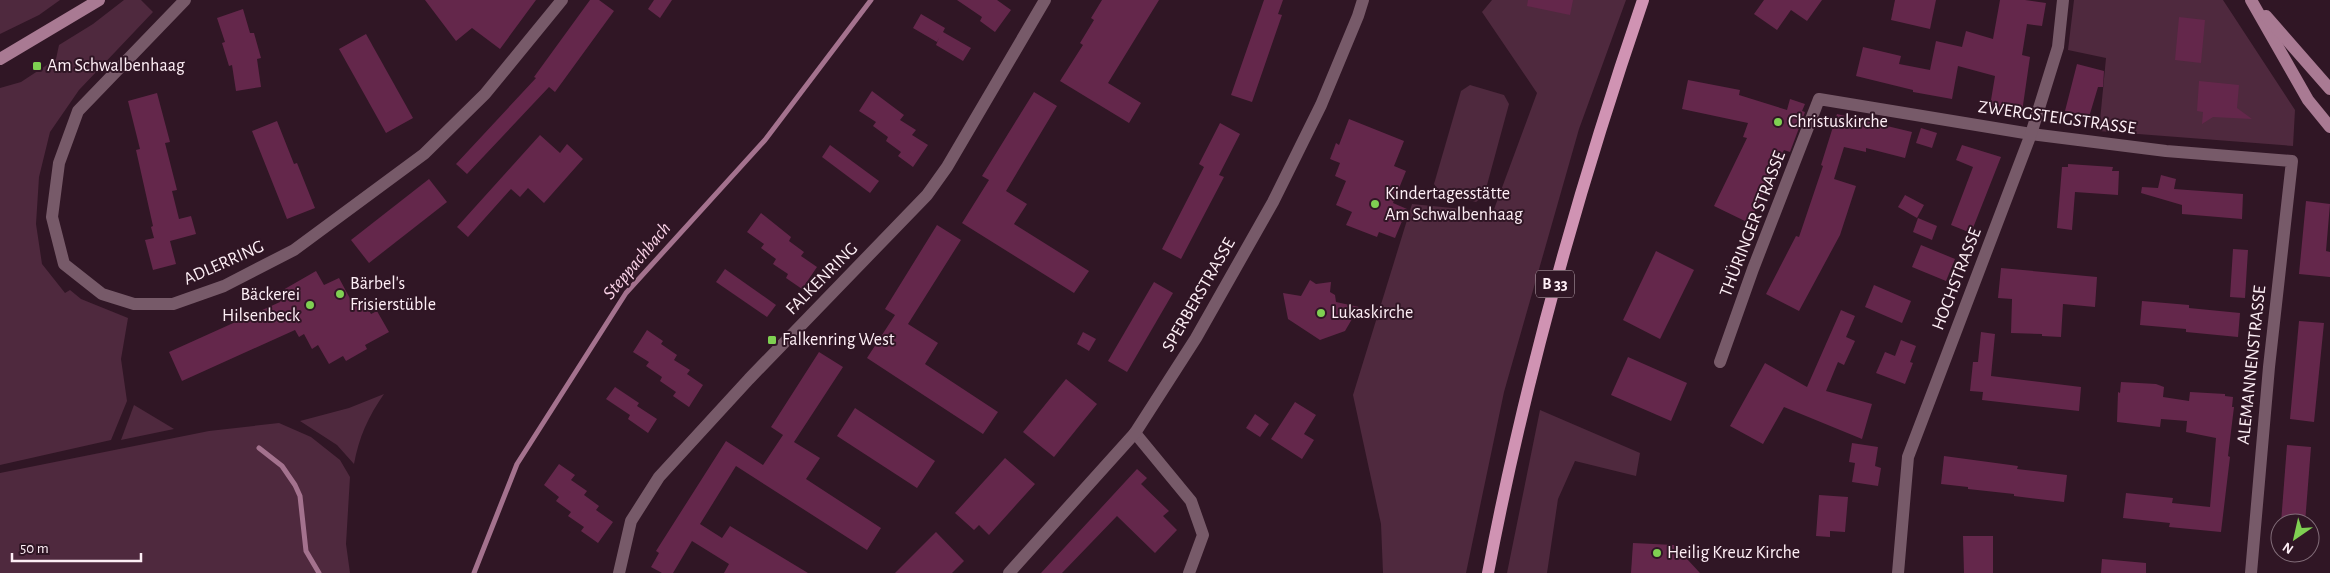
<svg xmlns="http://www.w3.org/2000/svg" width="2330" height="573" viewBox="0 0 2330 573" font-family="'Alegreya Sans',sans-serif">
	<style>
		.green { fill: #4f293e }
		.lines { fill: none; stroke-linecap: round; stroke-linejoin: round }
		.stream { stroke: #a4728e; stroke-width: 5 }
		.building { fill: #64274b }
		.street { stroke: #775a69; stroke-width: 12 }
		.secondary { stroke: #a97a93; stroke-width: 12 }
		.primary { stroke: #d093b3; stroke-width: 12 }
		.poi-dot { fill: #7fd052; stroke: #301625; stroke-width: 2 }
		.labels { text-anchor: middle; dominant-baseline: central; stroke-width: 4; stroke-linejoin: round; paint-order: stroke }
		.shield { fill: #301625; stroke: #c0aeb7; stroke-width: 1 }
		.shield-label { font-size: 16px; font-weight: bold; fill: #feeff6 }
		.poi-label { font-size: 18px; fill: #feeff6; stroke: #301625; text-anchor: start }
		.street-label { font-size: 18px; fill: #feeff6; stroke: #301625 }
		.water-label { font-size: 19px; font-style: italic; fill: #fbd3e8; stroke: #301625 }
	</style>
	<rect width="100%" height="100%" fill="#301625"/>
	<g class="green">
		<path d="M0,0H60L39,15L0,34Z"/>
		<path d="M124,0H141L153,12L79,90L50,132L39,177L36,224L42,264L65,293L70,290L81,299L128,318L121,359L127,401L111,440L0,465V88L21,82L56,59L59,45L93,24Z"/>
		<path d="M1492,0H1626L1579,129L1504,392L1466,573H1383L1381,524L1353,395L1412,204L1493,212L1537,93L1482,12Z"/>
		<path d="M2074,0H2223L2295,110L2293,146L2099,131L2106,58L2068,50Z"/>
		<path d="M1470,85L1504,95L1509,104L1484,196L1476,202L1440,192L1434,184L1461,91Z"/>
		<path d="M384,394C368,417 359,437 354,464L337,445L300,421L349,408Z"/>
		<path d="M134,405L174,429L121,440Z"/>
		<path d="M1540,410L1640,453L1636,476L1575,461L1558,499L1547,573H1507Z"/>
		<path d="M279,423L311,437L340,460L350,477L346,544L350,573H0V473L209,431Z"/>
	</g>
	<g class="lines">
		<g class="stream">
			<path d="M259,448L282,466L295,485L300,496L306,551L319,573"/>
			<path d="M474,573L517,464L626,293L765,140L871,0"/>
		</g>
	</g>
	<g class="building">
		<path d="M425,0H536L500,49L472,28L456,41Z"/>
		<path d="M590,0H599L614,11L555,92L549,87L467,174L456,164L536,78L534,77Z"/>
		<path d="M654,0H672L660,18L648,9Z"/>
		<path d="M957,0H997L1011,10L995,32L980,21L982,17Z"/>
		<path d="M1102,0H1159L1108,83L1141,103L1129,123L1060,81L1083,45L1080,43L1094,20L1091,18Z"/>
		<path d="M1264,0H1283L1278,14L1282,15L1252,102L1231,95Z"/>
		<path d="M1528,0H1573L1570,15L1527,6Z"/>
		<path d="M1764,0H1822L1807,21L1791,10L1777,30L1754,14Z"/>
		<path d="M1895,0H1936L1930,29L1891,20Z"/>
		<path d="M2000,0H2025L2046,3L2042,26L2027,24L2022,55L2030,57L2022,112L1990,106L1995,76L1958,66L1952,99L1913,92V90L1856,76L1863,47L1901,56L1899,64L1930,70L1936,41L1962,47L1966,31L1993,39Z"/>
		<path d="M243,9L250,33H254L261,58L257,59L261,87L236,91L232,65L229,66L222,43L225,42L217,18Z"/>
		<path d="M921,14L945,28L943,32L971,48L963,61L936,45L939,38L937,42L913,28Z"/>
		<path d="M2179,17L2205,20L2201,63L2175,60Z"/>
		<path d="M366,34L413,118L386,133L339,49Z"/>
		<path d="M2077,64L2104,71L2103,87H2098L2089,117L2065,111Z"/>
		<path d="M1688,80L1740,90L1739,95L1787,110L1790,99L1805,104L1802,111L1805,112L1790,152L1784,150L1749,223L1714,206L1747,138L1743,137L1748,123L1682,109Z"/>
		<path d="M2199,81L2239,85L2237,108L2252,119L2213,117L2202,124L2203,112L2197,111Z"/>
		<path d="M872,91L904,115L900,120L916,130L912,135L928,145L913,167L898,156L901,152L886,141L888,137L873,126L876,122L859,111Z"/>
		<path d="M1034,92L1057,106L1006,191L1027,204L1014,224L1089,271L1074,293L962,223L989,180L982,176Z"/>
		<path d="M157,93L170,142L165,143L177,190L172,191L179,219L191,216L196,234L170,241L176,264L153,270L145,240L154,238L151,227L153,226L136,150L140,149L128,101Z"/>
		<path d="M1837,114L1912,132L1905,158L1866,148V152L1844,147L1834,179L1856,186L1840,235L1799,311L1766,294L1796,236L1799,237L1823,166L1821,165Z"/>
		<path d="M1349,119L1404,141L1394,166L1406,171L1393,203L1407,209L1395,238L1379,232L1377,237L1346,225L1352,212L1336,205L1346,181L1335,176L1340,163L1330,159L1336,143L1339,145Z"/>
		<path d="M277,121L294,164L297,163L315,208L287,219L252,131Z"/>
		<path d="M1220,123L1240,134L1219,175L1224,177L1181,259L1162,249L1204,167L1199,164Z"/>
		<path d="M1921,128L1937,133L1932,148L1916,143Z"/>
		<path d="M540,135L560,153L567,144L583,159L544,203L528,188L520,197L511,189L468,237L457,227Z"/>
		<path d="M830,145L879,181L870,193L822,157Z"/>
		<path d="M1962,145L2001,157L1971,233L1951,225L1973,167L1956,160Z"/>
		<path d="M2068,164L2113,167L2112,171H2119L2118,195L2075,192L2072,230L2057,228L2062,167H2068Z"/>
		<path d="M2161,175L2176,179L2174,189L2243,194L2242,219L2182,214V205L2141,193L2142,187L2158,188Z"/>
		<path d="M429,179L447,202L369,263L351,240Z"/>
		<path d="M1905,195L1924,205L1917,218L1898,207Z"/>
		<path d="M2306,201L2330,204L2326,251L2330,252V277L2299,274Z"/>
		<path d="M761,213L791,237L789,241L804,252L801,256L817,267L802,289L786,278L788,274L773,264L776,259L761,248L764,244L747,232Z"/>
		<path d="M1918,218L1937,226L1932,240L1913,232Z"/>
		<path d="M937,225L961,240L908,324L938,343L925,364L998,412L983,434L867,358L895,315L885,309Z"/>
		<path d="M1921,245L1955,259L1946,281L1912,267Z"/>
		<path d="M2233,249L2248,250L2245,298L2230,297Z"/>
		<path d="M1656,251L1694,270L1660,339L1623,320Z"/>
		<path d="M2001,268L2097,277L2095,307L2063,304L2061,337L2042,336V334L2011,333L2012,299L1998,298Z"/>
		<path d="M725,269L776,305L767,317L716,282Z"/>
		<path d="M316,271L324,285L339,278L354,306L364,301L371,314L377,311L389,332L365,345L367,349L346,361L343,356L329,364L318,345L312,349L304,334L299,337L295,330L182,381L169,352L280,302L276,294Z"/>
		<path d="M1310,280L1316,284L1331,282L1330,292L1335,295L1336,302L1359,307L1345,331L1320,340L1288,319L1283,293L1301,296Z"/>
		<path d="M1154,282L1173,293L1127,372L1108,361Z"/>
		<path d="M1874,285L1911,301L1902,323L1865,307Z"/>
		<path d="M2142,301L2189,305V308L2240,313L2238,337L2186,332V329L2140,325Z"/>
		<path d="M1841,310L1855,316L1846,337L1855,341L1844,365L1838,362L1826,391L1872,404L1862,439L1784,407L1763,444L1730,426L1765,363L1807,387Z"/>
		<path d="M2299,321L2324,323L2314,422L2290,419Z"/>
		<path d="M647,330L663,341L661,344L677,355L674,360L690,370L687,374L703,385L689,407L673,396L676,392L660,381L662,377L646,366L649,362L633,352Z"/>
		<path d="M1083,332L1096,339L1089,351L1077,344Z"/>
		<path d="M1981,332L1995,334L1991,376L2081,387L2079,411L1982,400L1983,392L1970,391L1973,362H1978Z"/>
		<path d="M1901,340L1916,346L1910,362L1913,363L1905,384L1876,373L1885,352L1895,356Z"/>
		<path d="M819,352L843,367L794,442L820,458L806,479L881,528L867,550L736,466L700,524L722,538L730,526L808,573H724L729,564L692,541L673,573H662L651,567L659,553L656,551L726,441L763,465L783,435L771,427Z"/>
		<path d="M1628,357L1687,383L1671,421L1611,395Z"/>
		<path d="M1066,379L1097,404L1054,457L1023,432Z"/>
		<path d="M2121,382L2156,384L2164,387L2163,397L2189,401L2190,392L2225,394V396L2233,397L2232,407H2234L2228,456L2230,457L2221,532L2169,527L2170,523L2123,518L2126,493L2173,498L2172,503L2210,507L2216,438L2186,432L2187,421L2161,419L2160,427L2117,422L2118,392L2120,393Z"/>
		<path d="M615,387L639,403L637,406L657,419L648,433L628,419L630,415L606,399Z"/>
		<path d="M1295,402L1316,415L1304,434L1314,440L1302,459L1271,439Z"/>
		<path d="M855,408L935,461L917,488L837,436Z"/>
		<path d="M1255,414L1269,424L1260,437L1246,428Z"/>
		<path d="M1852,443L1878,447L1875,466L1881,468L1878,486L1852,482L1855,463L1849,462Z"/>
		<path d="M2287,445L2311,447L2305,523H2281Z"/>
		<path d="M1944,456L2018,466L2017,469L2067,475L2064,502L2014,496V494L1968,489V487L1941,484Z"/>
		<path d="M1005,458L1035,484L989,535L979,525L974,530L955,513Z"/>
		<path d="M559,464L575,475L571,480L587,491L584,495L599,506L596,510L613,522L598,543L581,531L584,527L568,516L571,512L556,501L559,497L544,485Z"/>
		<path d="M1137,469L1147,478L1141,484L1169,511L1163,516L1177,530L1155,553L1117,516L1062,573H1041Z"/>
		<path d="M1819,495L1848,497L1845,532L1830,531V537L1816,536Z"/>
		<path d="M936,532L964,561L952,573H895Z"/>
		<path d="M1963,536H1993V573H1964Z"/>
		<path d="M1633,543L1674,545L1700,573H1631Z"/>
		<path d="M2102,559L2146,563V573H2101Z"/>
	</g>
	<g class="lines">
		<g class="street">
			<path d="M185,0L78,111L59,163L52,217L64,264L102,294L134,304H173L224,286L294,250L424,154L485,94L562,0"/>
			<path d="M1720,362L1753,269L1819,99L2031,134L2166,151L2292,161L2269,367L2251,573"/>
			<path d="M1135,433L1191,501L1203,535L1189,573"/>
			<path d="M619,573L631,521L659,477L749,379L927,195L947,167L1045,0"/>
			<path d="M1009,573L1135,433L1196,338L1273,202L1321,105L1358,16L1363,0"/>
			<path d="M1898,573L1908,457L2031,134L2058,47L2063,0"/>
		</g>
		<g class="secondary">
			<path d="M2251,0L2308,100L2330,127"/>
			<path d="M2266,16L2330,89"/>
			<path d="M0,59L99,0"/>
		</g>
		<path class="primary" d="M1488,573C1525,378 1579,187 1643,0"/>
	</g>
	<g class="poi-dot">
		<rect x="32" y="61" width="10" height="10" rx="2.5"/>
		<circle cx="1778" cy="122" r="5"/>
		<circle cx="1375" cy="204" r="5"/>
		<circle cx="340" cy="294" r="5"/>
		<circle cx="310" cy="305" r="5"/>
		<circle cx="1321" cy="313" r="5"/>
		<rect x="767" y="335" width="10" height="10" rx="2.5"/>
		<circle cx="1657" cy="553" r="5"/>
	</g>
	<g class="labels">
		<rect class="shield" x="1536" y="270.5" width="38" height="27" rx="4"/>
		<g class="shield-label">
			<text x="1555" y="284">B 33</text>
		</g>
		<g class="poi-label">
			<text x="47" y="66">Am Schwalbenhaag</text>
			<text x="1788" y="122">Christuskirche</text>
			<text x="1385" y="194">Kindertagesstätte<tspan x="1385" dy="21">Am Schwalbenhaag</tspan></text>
			<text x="350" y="284">Bärbel's<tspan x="350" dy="21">Frisierstüble</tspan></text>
			<text x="300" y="295" text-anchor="end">Bäckerei<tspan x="300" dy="21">Hilsenbeck</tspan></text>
			<text x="1331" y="313">Lukaskirche</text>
			<text x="782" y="340">Falkenring West</text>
			<text x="1667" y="553">Heilig Kreuz Kirche</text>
		</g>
		<g class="street-label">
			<text transform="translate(2057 118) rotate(8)">ZWERGSTEIGSTRASSE</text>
			<text transform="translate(1753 224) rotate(-69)">THÜRINGER STRASSE</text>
			<text transform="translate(224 263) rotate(-24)">ADLERRING</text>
			<text transform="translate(822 279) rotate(-45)">FALKENRING</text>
			<text transform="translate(1957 279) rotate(-69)">HOCHSTRASSE</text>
			<text transform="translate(1199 295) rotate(-60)">SPERBERSTRASSE</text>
			<text transform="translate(2252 365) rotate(-84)">ALEMANNENSTRASSE</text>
		</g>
		<g class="water-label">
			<text transform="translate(637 261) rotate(-50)">Steppachbach</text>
		</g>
	</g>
	<g transform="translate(2295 538) rotate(214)"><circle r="24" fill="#301625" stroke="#826d79"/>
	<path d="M0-4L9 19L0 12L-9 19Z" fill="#7fd052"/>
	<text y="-8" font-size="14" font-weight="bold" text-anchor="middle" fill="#feeff6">N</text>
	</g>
	<path d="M12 553v8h129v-8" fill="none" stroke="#feeff6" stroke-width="2.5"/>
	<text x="20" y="553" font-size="15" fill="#feeff6" stroke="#301625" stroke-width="4" paint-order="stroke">50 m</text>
</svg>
